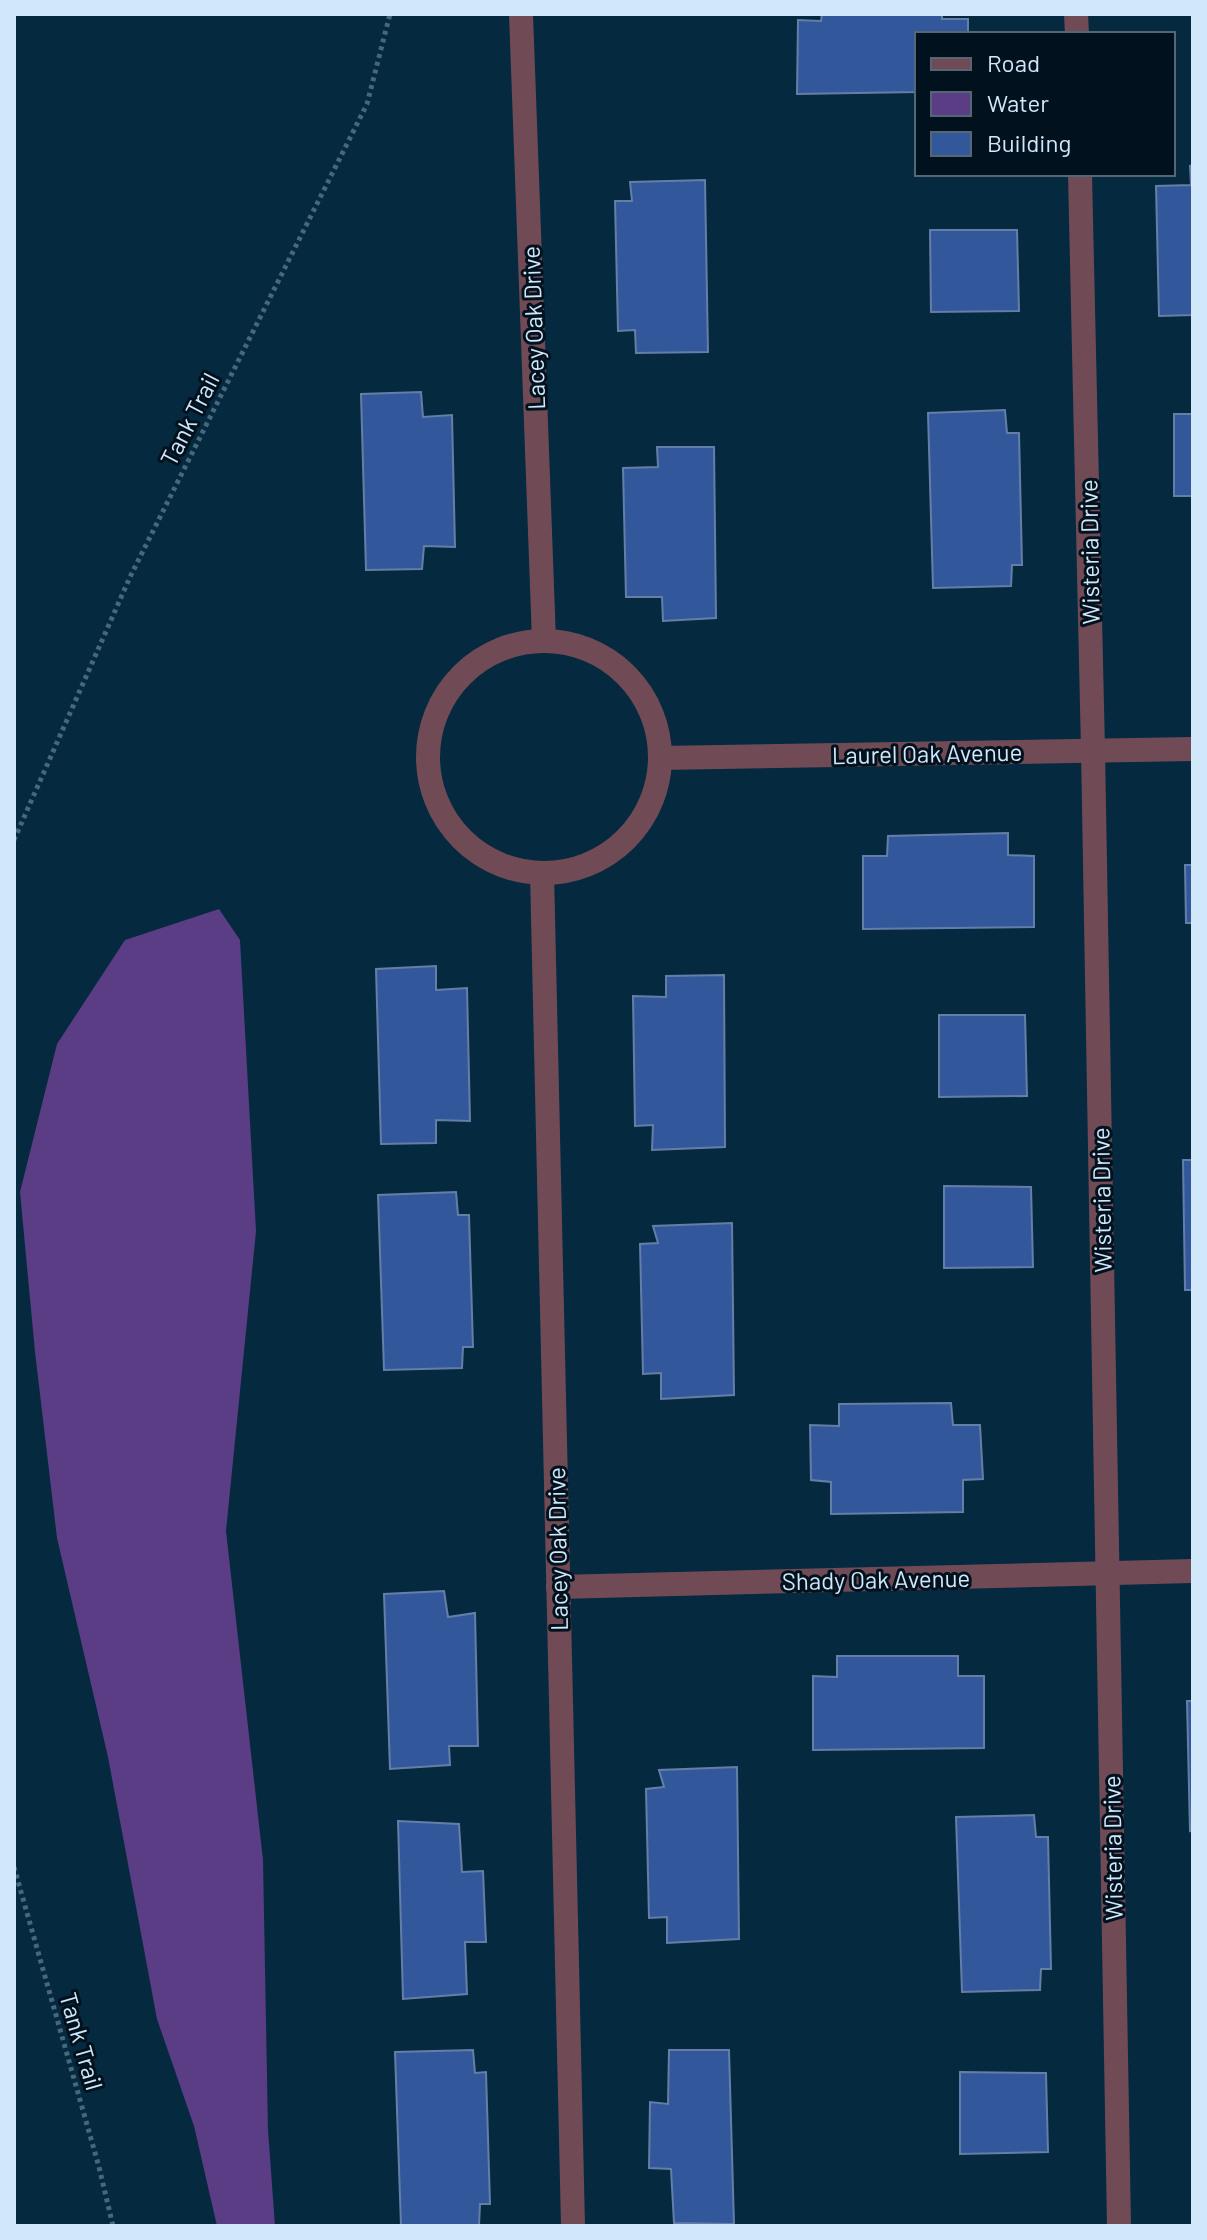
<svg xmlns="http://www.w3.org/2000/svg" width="1207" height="2240" viewBox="0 0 1207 2240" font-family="Barlow,sans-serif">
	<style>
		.water { fill: #5a3d84 }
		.building { fill: #32589b; stroke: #657ea8; stroke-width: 2 }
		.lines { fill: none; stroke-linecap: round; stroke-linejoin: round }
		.path { stroke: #47677c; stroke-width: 5; stroke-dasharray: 4 4; stroke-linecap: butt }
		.minor { stroke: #704b56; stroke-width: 24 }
		.labels { text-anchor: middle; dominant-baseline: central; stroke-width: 6; stroke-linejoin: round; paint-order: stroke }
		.street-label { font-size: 24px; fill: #d0e8fa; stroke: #01111d }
	</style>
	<rect width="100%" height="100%" fill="#05293f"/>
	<path class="water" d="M219,909L240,940L256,1231L226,1531L263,1860L268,2130L275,2226H217L194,2126L157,2019L108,1757L57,1538L35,1352L20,1192L57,1044L125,940Z"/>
	<g class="building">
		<path d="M822,14H942V19H968V34H917V92L797,94L798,20L821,21Z"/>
		<path d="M1193,165V315L1159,316L1156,186L1191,185L1190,166Z"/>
		<path d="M705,180L708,352L636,353L635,330L618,331L615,201H632L630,182Z"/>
		<path d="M930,230H1017L1019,311L931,312Z"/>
		<path d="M421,392L423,417L452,415L455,547L424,546L422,569L366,570L361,394Z"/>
		<path d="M1005,410L1007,433H1019L1022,565H1012L1011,586L933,588L928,413Z"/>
		<rect x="1174" y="414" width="19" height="82"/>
		<path d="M657,447H714L716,618L663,621L662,597H626L623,468L658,467Z"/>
		<path d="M1008,833V855L1034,856V927L863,929V856H887L888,836Z"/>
		<path d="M1185,865H1193V923H1186Z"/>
		<path d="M436,966V990L467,988L470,1121L436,1120V1143L381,1144L376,969Z"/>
		<path d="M724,975L725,1147L652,1150L653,1125L635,1126L633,996L666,997V976Z"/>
		<path d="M939,1015H1025L1027,1096L939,1097Z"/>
		<path d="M1183,1160H1193V1290H1185Z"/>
		<path d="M944,1186L1031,1187L1033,1267L944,1268Z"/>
		<path d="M456,1192L458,1215H469L473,1347H463L462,1368L384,1370L378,1195Z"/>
		<path d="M732,1223L734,1395L661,1399V1373L643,1374L640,1244L658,1243L653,1226Z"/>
		<path d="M951,1403L953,1425H980L983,1479L963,1480V1512L831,1514V1482L811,1480L810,1425L839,1426V1404Z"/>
		<path d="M444,1591L448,1617L475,1613L478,1746H449L450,1765L390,1769L384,1594Z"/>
		<path d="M837,1656H958V1676H984V1748L813,1750V1676L837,1677Z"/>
		<path d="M1187,1701H1193V1830L1190,1831Z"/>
		<path d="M737,1767L739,1939L667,1943V1917L649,1918L646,1789L664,1787L659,1770Z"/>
		<path d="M1034,1815L1036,1837H1048L1051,1969H1041L1040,1990L962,1992L956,1817Z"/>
		<path d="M398,1821L459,1824L462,1872L483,1871L486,1942H465L467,1994L403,1999Z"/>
		<path d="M473,2050L475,2073L486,2072L490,2204H480L479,2226H401L395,2052Z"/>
		<path d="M669,2050H729L734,2224L674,2223L671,2169L649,2168L650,2102L668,2104Z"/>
		<path d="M960,2072L1046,2073L1048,2152L960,2154Z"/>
	</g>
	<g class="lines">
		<g class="path">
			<path d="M14,840L130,577L367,104L390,14"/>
			<path d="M14,1867L99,2167L113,2226"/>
		</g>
		<g class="minor">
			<path d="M521,14L544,641"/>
			<path d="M1076,14L1077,34"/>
			<path d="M1080,174L1093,750L1119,2226"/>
			<circle cx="544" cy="757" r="116"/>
			<path d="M660,758L1193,749"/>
			<path d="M542,873L573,2226"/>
			<path d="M558,1587L1193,1571"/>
		</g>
	</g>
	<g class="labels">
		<g class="street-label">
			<text transform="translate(533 328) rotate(-92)">Lacey Oak Drive</text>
			<text transform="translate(189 419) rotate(-63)">Tank Trail</text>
			<text transform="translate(1089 552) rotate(-91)">Wisteria Drive</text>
			<text transform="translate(927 753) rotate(-1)">Laurel Oak Avenue</text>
			<text transform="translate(1101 1200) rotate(-91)">Wisteria Drive</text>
			<text transform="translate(557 1549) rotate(-91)">Lacey Oak Drive</text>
			<text transform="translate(876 1579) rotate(-1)">Shady Oak Avenue</text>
			<text transform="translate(1112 1848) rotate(-91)">Wisteria Drive</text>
			<text transform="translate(82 2041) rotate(74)">Tank Trail</text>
		</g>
	</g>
	<rect width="1207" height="2240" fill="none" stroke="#d0e8fa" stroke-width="32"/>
	<rect x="915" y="32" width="260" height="144" fill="#01111d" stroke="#546775" stroke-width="2"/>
	<rect x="931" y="58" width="40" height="12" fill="#704b56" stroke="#546775" stroke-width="2"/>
	<text x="987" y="72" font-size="24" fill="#d0e8fa">Road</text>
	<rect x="931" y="92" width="40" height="24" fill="#5a3d84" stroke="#546775" stroke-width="2"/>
	<text x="987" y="112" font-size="24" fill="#d0e8fa">Water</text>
	<rect x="931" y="132" width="40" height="24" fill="#32589b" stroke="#546775" stroke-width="2"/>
	<text x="987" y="152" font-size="24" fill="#d0e8fa">Building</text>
</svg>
